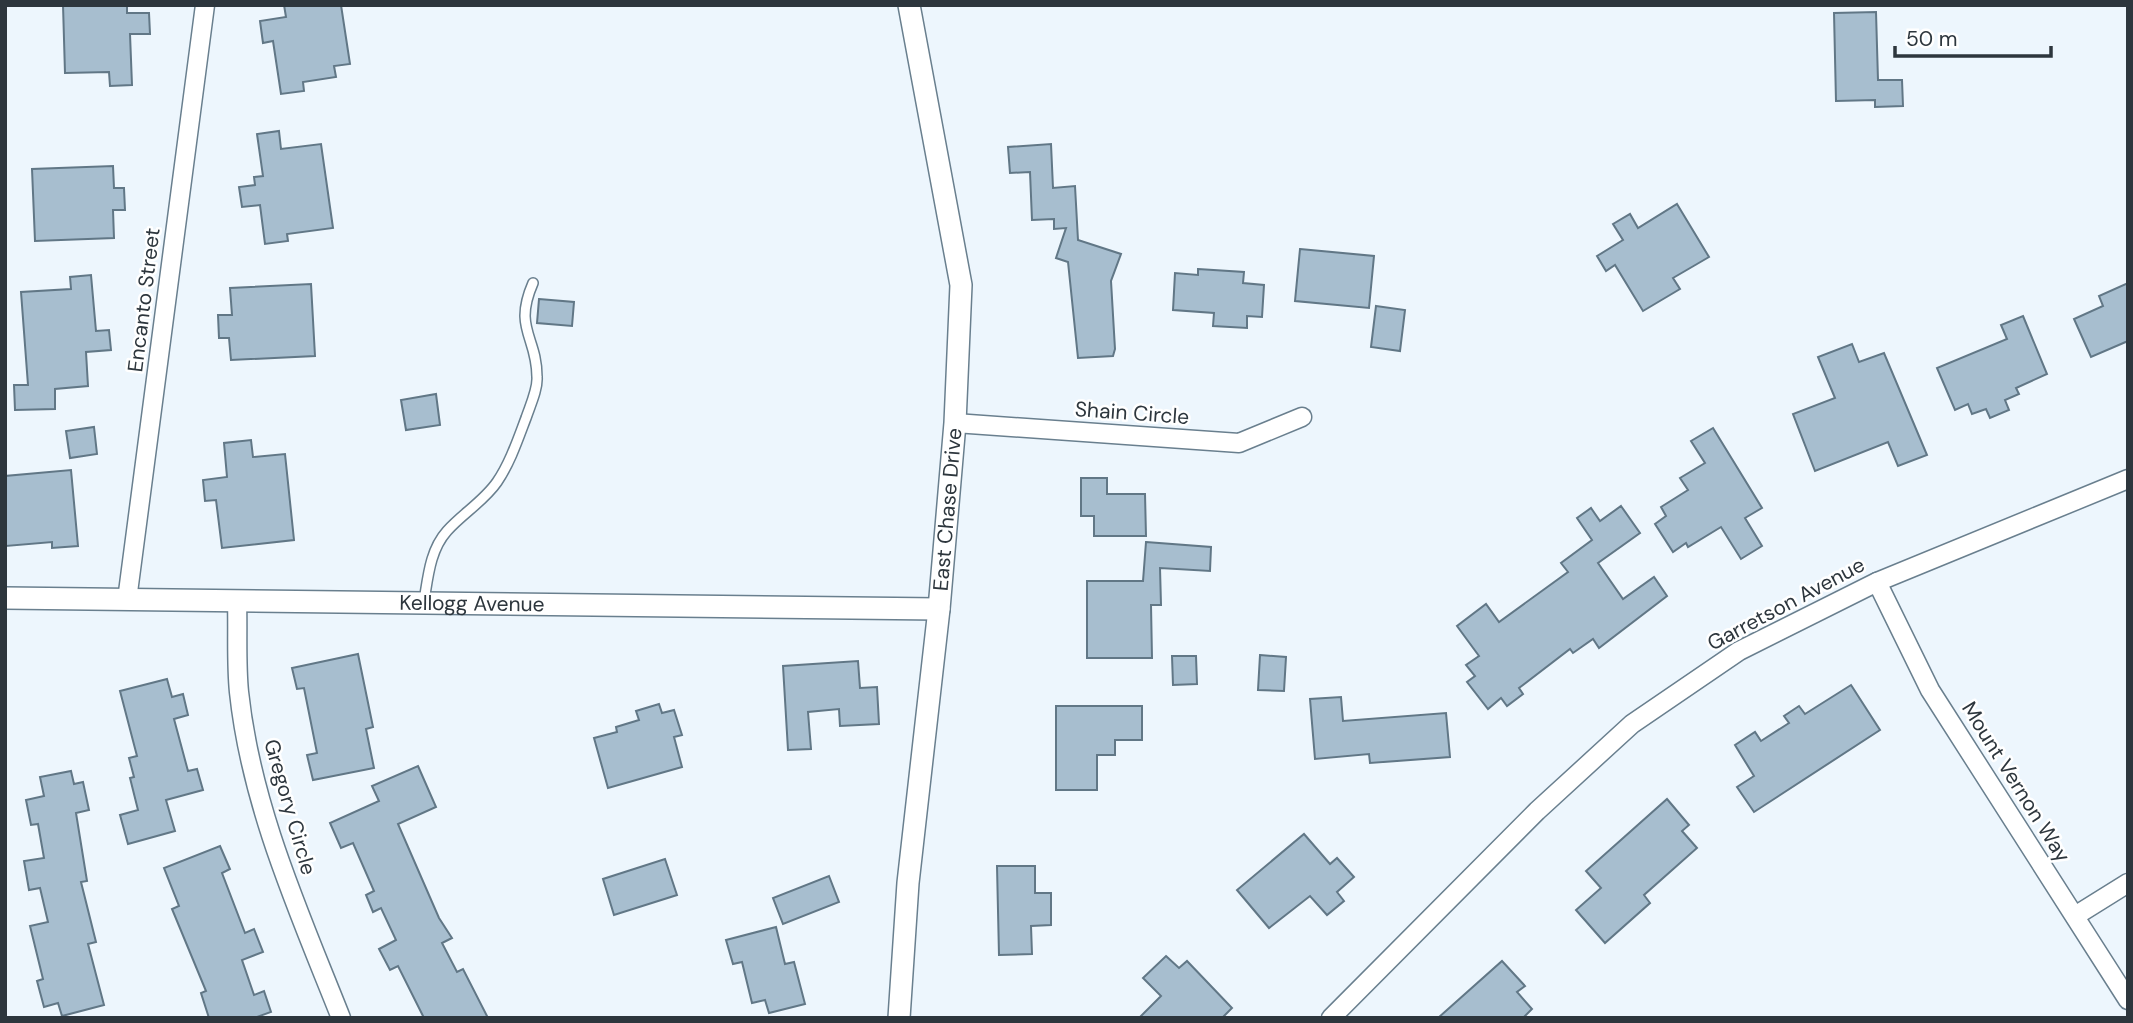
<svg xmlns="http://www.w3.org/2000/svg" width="2133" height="1023" viewBox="0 0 2133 1023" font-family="'DM Sans',sans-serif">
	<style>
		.building { fill: #a7becf; stroke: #617786; stroke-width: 2 }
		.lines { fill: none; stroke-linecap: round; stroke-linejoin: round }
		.service-casing { stroke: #697f8e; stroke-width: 12 }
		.minor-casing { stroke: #697f8e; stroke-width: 21 }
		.tertiary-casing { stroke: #697f8e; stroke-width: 24 }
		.service { stroke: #fff; stroke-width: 9 }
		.minor { stroke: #fff; stroke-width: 18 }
		.tertiary { stroke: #fff; stroke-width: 21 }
		.labels { text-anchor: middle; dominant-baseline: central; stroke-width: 5; stroke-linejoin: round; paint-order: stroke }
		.street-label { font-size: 21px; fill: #2d363d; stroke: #fff }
	</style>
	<rect width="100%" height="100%" fill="#edf6fd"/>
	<g class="building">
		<path d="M63,5H127V13H149L150,34H130L132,85L110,86L109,72L65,73Z"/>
		<path d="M284,5H341L350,64L334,66L336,77L303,82L304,91L281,94L273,41L263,43L260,21L286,17Z"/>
		<path d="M1876,12L1878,80H1902L1903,106L1875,107V100L1836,101L1834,13Z"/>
		<path d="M279,131L281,149L321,144L333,228L287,234L288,241L265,244L260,205L242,207L239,187L255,185L254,177L263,176L257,134Z"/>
		<path d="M1051,144L1053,188L1075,186L1078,240L1121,254L1111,281L1115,349L1113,356L1078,358L1068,262L1056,258L1066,228L1054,229V219L1032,220L1030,172L1010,173L1008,147Z"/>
		<path d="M113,166L114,188H124L125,210H113L114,238L35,241L32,169Z"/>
		<path d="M1677,204L1709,257L1673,278L1680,289L1643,311L1615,265L1606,271L1597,256L1623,240L1613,224L1630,214L1638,228Z"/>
		<path d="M1300,249L1374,256L1369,308L1295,301Z"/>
		<path d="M1198,269L1244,272L1243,283L1264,285L1262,317L1247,316V328L1213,326L1214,313L1173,310L1175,273L1198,275Z"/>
		<path d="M91,275L96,331L109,330L111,350L86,352L88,386L55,389V409L15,410L14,385H28L21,292L71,289L70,277Z"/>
		<path d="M2128,283V341L2091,357L2074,319L2103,306L2099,296Z"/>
		<path d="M311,284L315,356L231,360L229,338H219L218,315H232L230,288Z"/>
		<path d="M539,299L574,302L572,326L537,323Z"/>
		<path d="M1376,306L1405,310L1400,351L1371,347Z"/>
		<path d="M2023,316L2047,374L2016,388L2019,394L2005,400L2009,410L1990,418L1986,409L1972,414L1968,404L1955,410L1937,368L2007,339L2001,325Z"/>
		<path d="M1852,344L1859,362L1884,353L1927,455L1898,466L1888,442L1815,471L1793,414L1835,398L1818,357Z"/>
		<path d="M436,394L440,425L406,430L401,400Z"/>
		<path d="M94,427L97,454L70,458L66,431Z"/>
		<path d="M1713,428L1762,508L1745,518L1762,546L1741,559L1721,527L1688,547L1686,543L1673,552L1655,524L1666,516L1661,507L1688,490L1680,478L1705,463L1691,441Z"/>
		<path d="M251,440L253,457L285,454L294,540L222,548L216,500L205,501L203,480L227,477L224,443Z"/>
		<path d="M71,470L78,546L52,548V542L6,546L5,476Z"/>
		<path d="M1081,478H1107V494H1145L1146,536H1094V516H1081Z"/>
		<path d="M1621,506L1640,533L1598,563L1623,599L1654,577L1667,596L1599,648L1593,639L1573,653L1570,649L1519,688L1523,694L1507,706L1501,698L1488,709L1467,682L1475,676L1466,665L1479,656L1457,626L1486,604L1499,622L1568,572L1561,563L1592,540L1577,518L1591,508L1600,521Z"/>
		<path d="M1146,542L1211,547L1210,571L1160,568L1161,605H1151L1152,658H1087V581H1143Z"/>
		<path d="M358,654L373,727L366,729L374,768L313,780L307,755L317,753L304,688L297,689L292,668Z"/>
		<path d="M1260,655L1286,657L1284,691L1258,690Z"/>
		<path d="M1172,656H1196L1197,684L1173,685Z"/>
		<path d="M858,661L860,688L877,687L879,724L840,726L839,709L808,712L811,749L788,750L783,666Z"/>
		<path d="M167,679L172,697L183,694L188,715L174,719L188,771L197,769L203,790L166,800L175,831L128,844L120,815L138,810L130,778L134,777L129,758L137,756L120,691Z"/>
		<path d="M1851,685L1880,730L1754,812L1737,787L1754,776L1735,745L1755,732L1761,741L1789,723L1784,716L1799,706L1805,714Z"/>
		<path d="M1341,697L1343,721L1446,713L1450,757L1370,763L1369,754L1315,759L1310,699Z"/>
		<path d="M659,704L662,713L674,710L682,735L674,737L682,767L608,788L594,738L617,732L616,727L639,720L636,711Z"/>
		<path d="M1056,706H1142V740H1115V755H1097V790H1056Z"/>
		<path d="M418,766L436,807L398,824L439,918L452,938L442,943L457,972L463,969L488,1018H424L398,966L390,970L379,949L396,940L381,908L373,912L366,895L374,891L353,843L341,848L330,823L379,801L372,786Z"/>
		<path d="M71,771L74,784L83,782L89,810L76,813L87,881L81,882L96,942L88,944L104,1005L62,1016L58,1003L44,1007L37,981L43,979L30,926L48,922L40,888L29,890L24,861L44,858L38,824L31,825L26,800L44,796L40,777Z"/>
		<path d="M1667,799L1689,825L1682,831L1697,848L1644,895L1650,903L1605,943L1576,910L1601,888L1586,871Z"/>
		<path d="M1304,834L1330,864L1337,858L1354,877L1337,892L1344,901L1327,915L1310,896L1269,928L1237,890Z"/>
		<path d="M220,846L230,869L222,873L245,933L254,929L263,952L242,960L254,995L264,991L271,1012L254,1018H209L201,993L206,991L172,909L179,906L164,868Z"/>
		<path d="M665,859L677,895L614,915L603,879Z"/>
		<path d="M997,866H1035V893H1051V925L1031,926L1032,954L999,955Z"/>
		<path d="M829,876L839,902L783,924L773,898Z"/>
		<path d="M776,927L785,964L794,962L805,1004L769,1013L765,1000L752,1003L742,962L733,964L726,940Z"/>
		<path d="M1166,956L1179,968L1187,961L1232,1008L1222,1018H1139L1161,996L1143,978Z"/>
		<path d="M1502,961L1525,986L1517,992L1532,1009L1523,1018H1438Z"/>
	</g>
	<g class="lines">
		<defs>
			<path id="service" d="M424,601C428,577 430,550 447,531C462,514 484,501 497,482C510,463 518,439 526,418C530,406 538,389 537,377C537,336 513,329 533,283"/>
			<g id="minor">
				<path d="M955,423L1239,443L1302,417"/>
				<path d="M1877,582L1930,690L2128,1000"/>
				<path d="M127,600L205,5"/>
				<path d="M237,601C238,631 236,662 239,692C251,806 299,912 341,1018"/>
				<path d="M2075,916L2128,883"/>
				<path d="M1331,1018L1537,811L1632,724L1739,651L1877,582L2128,479"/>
			</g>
			<g id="tertiary">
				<path id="s1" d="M5,598L939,609"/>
				<path id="s2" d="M899,1018L908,883L939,609L955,423L961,285L909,5"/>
			</g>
		</defs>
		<use href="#service" class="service-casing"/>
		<use href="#minor" class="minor-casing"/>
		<use href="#tertiary" class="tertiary-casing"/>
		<use href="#service" class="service"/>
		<use href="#minor" class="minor"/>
		<use href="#tertiary" class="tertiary"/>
	</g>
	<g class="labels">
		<g class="street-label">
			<text transform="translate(144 300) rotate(-83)">Encanto Street</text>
			<text transform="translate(1132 413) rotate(4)">Shain Circle</text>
			<text stroke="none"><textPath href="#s2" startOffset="511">East Chase Drive</textPath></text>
			<text stroke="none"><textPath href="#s1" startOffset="467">Kellogg Avenue</textPath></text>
			<text transform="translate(1786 604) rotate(-28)">Garretson Avenue</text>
			<text transform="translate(2016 782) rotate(58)">Mount Vernon Way</text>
			<text transform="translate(290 807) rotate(74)">Gregory Circle</text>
		</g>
	</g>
	<rect width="2133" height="1023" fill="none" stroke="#2d363d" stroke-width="14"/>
	<path d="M1895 46v10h156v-10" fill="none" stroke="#2d363d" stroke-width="3.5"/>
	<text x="1906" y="46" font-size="21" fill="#2d363d" stroke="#ffffff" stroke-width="5" paint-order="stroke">50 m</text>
</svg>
